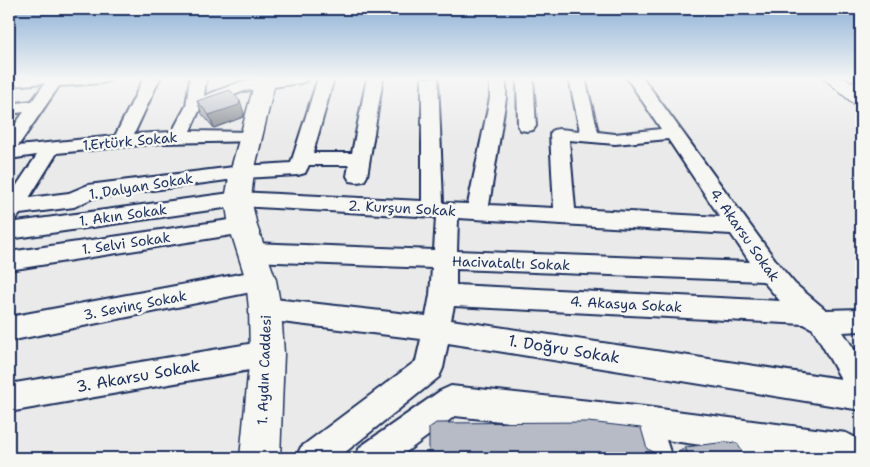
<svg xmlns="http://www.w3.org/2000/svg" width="870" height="467" viewBox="0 0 870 467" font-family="'Shantell Sans',sans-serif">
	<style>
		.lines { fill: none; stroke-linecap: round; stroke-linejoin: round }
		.minor-casing { stroke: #1b2f5e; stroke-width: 4 }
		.major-casing { stroke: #1b2f5e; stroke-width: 3 }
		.minor { fill: #f6f6f2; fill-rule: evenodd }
		.major { fill: #f6f6f2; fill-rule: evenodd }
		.wall { fill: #9da1aa; stroke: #1b2f5e }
		.shaded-wall { fill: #7f838b; stroke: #1b2f5e }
		.building { fill: #b6bbc6; stroke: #1b2f5e }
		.labels { text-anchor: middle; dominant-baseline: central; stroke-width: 5; stroke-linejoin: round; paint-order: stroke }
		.street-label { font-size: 14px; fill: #1b2f5e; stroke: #f6f6f2 }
		.near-street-label { font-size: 16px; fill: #1b2f5e; stroke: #f6f6f2 }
	</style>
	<rect width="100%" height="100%" fill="#e9eae9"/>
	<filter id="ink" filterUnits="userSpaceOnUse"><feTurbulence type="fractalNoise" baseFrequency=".02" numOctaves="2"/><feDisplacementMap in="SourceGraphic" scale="10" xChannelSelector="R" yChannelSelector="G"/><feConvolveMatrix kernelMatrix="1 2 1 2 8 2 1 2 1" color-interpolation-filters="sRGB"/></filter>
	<g filter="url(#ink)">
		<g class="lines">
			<defs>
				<g id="minor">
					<path d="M9,78H110L108,81L102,83L59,86L18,146L115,136L144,78H160L134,134L172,132L186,106L190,78H206L204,96L240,82L268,78H308L306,81L300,83L244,91L200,109L190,131L252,132L258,133L261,137L258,141L161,143L57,153L29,198L69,193L88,185L242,166L291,163L318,78H334L313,153H352L367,78H383L367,176L364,181L357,182L350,181L347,176L349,165H309L305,173L298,175L242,178L93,198L74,207L20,214L17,218L9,221V197L37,155L9,159V133L24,112L9,114V104L32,101L45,83L9,86Z"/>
					<path d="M422,78H438L443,203L468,204L490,98V78H506V98L489,205L554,208L550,134L553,130L559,129L580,131L569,78H585L598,132L615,134L661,129L627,78H643L779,265L795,284L826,310L861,309V331L843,332L861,360V410L448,343L443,368L439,377L338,458H296L301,447L416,361L421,339L265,320L256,317L252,309L256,301L265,298L426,316L430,295L432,268L252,261L244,258L240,252L244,246L252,243L434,250L436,217L238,206L9,239V223L238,192L422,201ZM668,139L720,217L575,209L569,140L615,144ZM458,218L731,234L750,262L457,251ZM456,269L763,281L780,301L456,285ZM454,306L804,324L813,329L841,379L451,320Z"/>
					<path d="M517,78H533L536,126L533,130L527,131L521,130L518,126Z"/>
					<path d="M846,82H861V92L840,90L838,87L840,84Z"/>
					<path d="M243,218L251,220L254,226L251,232L9,270V252Z"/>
					<path d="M261,270L270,273L273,280L270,287L261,290L9,341V317Z"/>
					<path d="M267,341L277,345L281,354L277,363L267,367L9,412V384Z"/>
					<path d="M451,386L645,407L846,433C862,440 861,442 861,458H797L764,454L766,458H733L729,449L666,440L672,458H640L634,436L455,416L398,458H355L360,447L440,391Z"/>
				</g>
				<g id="major">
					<path d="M256,78H276L254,172L251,199L257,226L276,280L281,309L284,354L280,458H240L250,354L249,309L246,280L229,226L225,199L230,172Z"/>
					<path d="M824,78H846L861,90V106L854,104Z"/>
				</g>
			</defs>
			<use href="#minor" class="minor-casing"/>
			<use href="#major" class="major-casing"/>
			<use href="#minor" class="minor"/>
			<use href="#major" class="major"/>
		</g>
		<g class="wall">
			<path d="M197,101L244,113L243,117L214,128L202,114Z"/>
			<path d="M685,447L746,458H678L677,454Z"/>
		</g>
		<path class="shaded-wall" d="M240,101L244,113L243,117L214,128L209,115Z"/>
		<g class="building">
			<path d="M230,90L240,101L239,105L209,115L197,101Z"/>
			<path d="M588,422L641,428L647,449L652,451L654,458H429V428L436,423Z"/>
			<path d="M727,442L737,443L746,458H690L685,447Z"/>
			<path d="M844,453L847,458H790V457Z"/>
		</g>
	</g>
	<linearGradient id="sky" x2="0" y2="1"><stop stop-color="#8cb0d6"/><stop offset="0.55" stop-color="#f5f6f5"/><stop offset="1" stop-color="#f5f6f5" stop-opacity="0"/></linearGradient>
	<rect width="870" height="143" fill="url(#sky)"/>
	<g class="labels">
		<g class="street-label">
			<text transform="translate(130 141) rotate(-5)">1.Ertürk Sokak</text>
			<text transform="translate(141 186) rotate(-9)">1. Dalyan Sokak</text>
			<text transform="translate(402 208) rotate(3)">2. Kurşun Sokak</text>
			<text transform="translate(123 215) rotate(-8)">1. Akın Sokak</text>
			<text transform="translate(745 235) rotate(55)">4. Akarsu Sokak</text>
			<text transform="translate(126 243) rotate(-8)">1. Selvi Sokak</text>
			<text transform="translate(511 263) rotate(2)">Hacivataltı Sokak</text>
			<text transform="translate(626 304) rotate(3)">4. Akasya Sokak</text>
			<text transform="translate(135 305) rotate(-11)">3. Sevinç Sokak</text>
			<text transform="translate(264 370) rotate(-88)">1. Aydın Caddesi</text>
		</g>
		<g class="near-street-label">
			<text transform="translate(564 349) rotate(9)">1. Doğru Sokak</text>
			<text transform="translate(138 376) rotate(-10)">3. Akarsu Sokak</text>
		</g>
	</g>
	<rect width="870" height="467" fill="none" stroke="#f6f6f2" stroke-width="30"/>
	<rect x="15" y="15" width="840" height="437" fill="none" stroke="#1b2f5e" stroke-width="2" filter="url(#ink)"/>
</svg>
